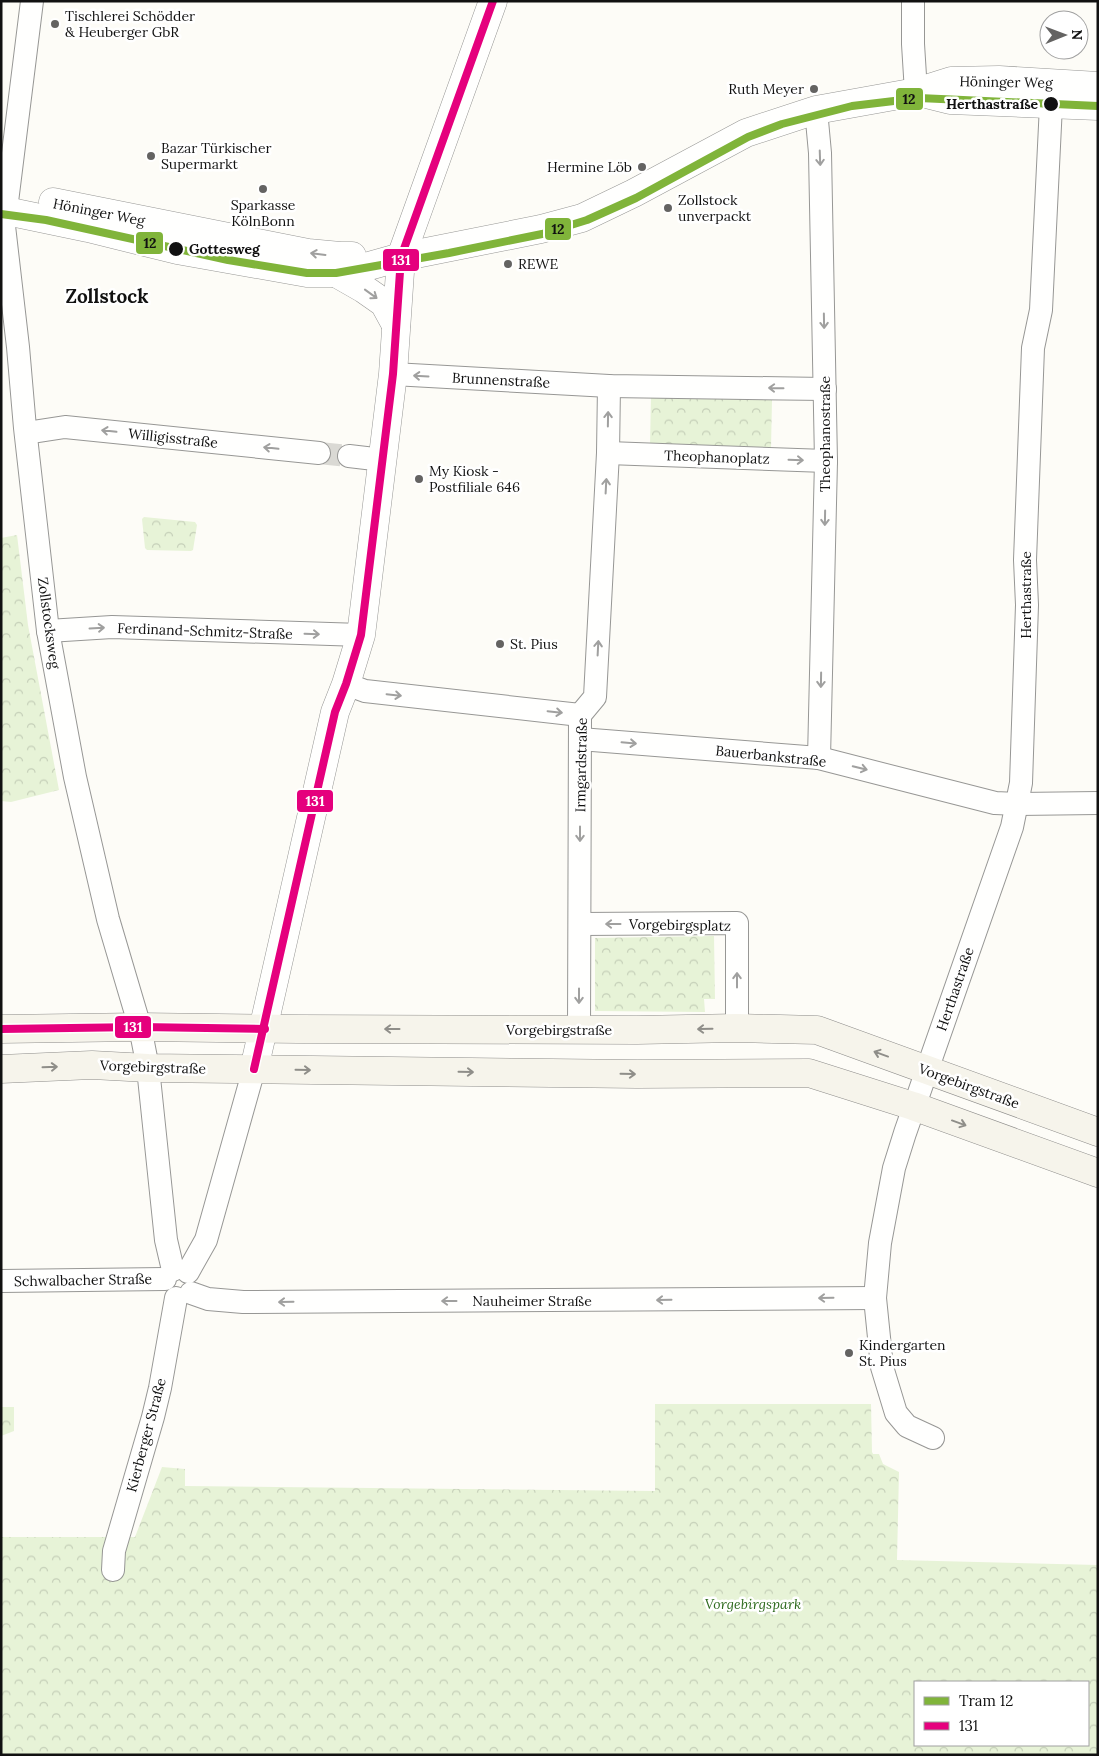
<svg xmlns="http://www.w3.org/2000/svg" width="1099" height="1756" viewBox="0 0 1099 1756" font-family="Lora,serif">
	<style>
		.park { fill: url(#park-crowns); fill-rule: evenodd }
		.lines { fill: none; stroke-linecap: round; stroke-linejoin: round }
		.minor-tunnel { stroke: #dad9d4; stroke-width: 22; stroke-dasharray: 22 11; stroke-linecap: butt }
		.minor-casing { stroke: #979795; stroke-width: 24 }
		.tertiary-casing { stroke: #979795; stroke-width: 29 }
		.secondary-casing { stroke: #8e8d8b; stroke-width: 29 }
		.minor { stroke: #fffffe; stroke-width: 22 }
		.tertiary { stroke: #fffffe; stroke-width: 28 }
		.secondary { stroke: #f6f4eb; stroke-width: 28 }
		.bus-1-casing { stroke: #fff; stroke-width: 11 }
		.bus-1 { stroke: #e5007d; stroke-width: 8 }
		.tram-1-casing { stroke: #fff; stroke-width: 11 }
		.tram-1 { stroke: #80b43a; stroke-width: 8 }
		.oneway { stroke: #a0a09f }
		.oneway2 { stroke: #8f8e89 }
		.poi-dot { fill: #646362; stroke: #fff; stroke-width: 2 }
		.stop-dot { fill: #111; stroke: #fff; stroke-width: 2 }
		.labels { text-anchor: middle; dominant-baseline: central; stroke-width: 5; stroke-linejoin: round; paint-order: stroke }
		.poi-label { font-size: 14px; fill: #111; stroke: #fff; text-anchor: start }
		.street-label { font-size: 14px; fill: #111; stroke: #fff }
		.stop-label { font-size: 14px; font-weight: bold; fill: #111; stroke: #fff; text-anchor: end }
		.park-label { font-size: 14px; font-style: italic; fill: #2f6b1f; stroke: #fff }
		.district-label { font-size: 19px; font-weight: bold; fill: #111; stroke: #fff }
		.line-badge { stroke: #fff; stroke-width: 2 }
		.badge-label { font-size: 14px; text-anchor: middle; font-weight: bold; fill: #fff }
		.pale-badge-label { font-size: 14px; text-anchor: middle; font-weight: bold; fill: #111 }
	</style>
	<defs>
		<pattern id="park-crowns" width="20" height="18" patternUnits="userSpaceOnUse" patternTransform="scale(1.25)"><rect width="20" height="18" fill="#e7f3d7"/><path d="M2 6a3 3 0 1 1 6 0M12 15a3 3 0 1 1 6 0" fill="none" stroke="#c5cfb8"/></pattern>
	</defs>
	<rect width="100%" height="100%" fill="#fdfcf7"/>
	<g class="park">
		<path d="M651,396L772,400L771,448L650,445Z"/>
		<path d="M144,517L195,522L197,525L193,550L191,551L147,550L145,548L142,519Z"/>
		<path d="M17,535L28,625L59,790L11,802L1,801V538Z"/>
		<path d="M714,936L715,999H704L705,1012L595,1011V938Z"/>
		<path d="M655,1404H871L872,1452L873,1454H879L883,1464L899,1472L897,1560L1098,1565V1755H1V1537H135L162,1467L185,1469V1486L655,1491ZM915,1682H1088V1745H915Z"/>
		<path d="M1,1407H14V1431L1,1436Z"/>
	</g>
	<g class="lines">
		<path class="minor-tunnel" d="M319,453L349,456"/>
		<defs>
			<g id="minor">
				<path d="M32,1L4,226L18,347L25,428L48,631L75,777L108,919L140,1027L148,1068L166,1240L173,1270"/>
				<path d="M913,1V44L916,92"/>
				<path d="M816,110L820,153L826,461L819,758"/>
				<path d="M393,374L609,386L825,389"/>
				<path d="M26,433L65,427L319,453"/>
				<path d="M608,453L826,461"/>
				<path d="M349,456L383,460"/>
				<path d="M48,631L112,627L361,635"/>
				<path d="M346,684L365,691L580,715"/>
				<path d="M580,739L819,758L995,803L1018,804L1098,803"/>
				<path d="M580,924L737,923V1028"/>
				<path d="M579,1030L580,715L595,697L608,453L609,386"/>
				<path d="M188,1272L206,1240L254,1069"/>
				<path d="M1,1281L165,1279"/>
				<path d="M191,1293L208,1299L243,1302L875,1298"/>
				<path d="M933,1438L907,1426L896,1413L882,1367L875,1298L880,1243L894,1168L905,1133L1012,827L1021,783L1027,605L1025,560L1033,348L1041,310L1051,105"/>
				<path d="M113,1570L114,1551L153,1417L160,1388L176,1298"/>
			</g>
			<g id="tertiary">
				<path d="M918,92L950,100L1098,106"/>
				<path d="M53,202L308,253L340,256H352"/>
				<path d="M1,210L88,228L177,250L307,273H336L351,271L401,257L541,229L582,218L634,193L746,133L816,110L916,92L951,81L999,80L1098,86"/>
				<path d="M336,273L364,289L384,303L396,325"/>
				<path d="M254,1069L335,712L346,684L361,635L393,374L401,257L493,1"/>
			</g>
			<g id="secondary">
				<path d="M1,1029L140,1027L298,1029L637,1030L737,1028L817,1030L1098,1132"/>
				<path d="M1,1069L92,1065L148,1068L637,1074L809,1073L913,1106L1098,1173"/>
			</g>
		</defs>
		<use href="#minor" class="minor-casing"/>
		<use href="#tertiary" class="tertiary-casing"/>
		<use href="#secondary" class="secondary-casing"/>
		<use href="#minor" class="minor"/>
		<use href="#tertiary" class="tertiary"/>
		<use href="#secondary" class="secondary"/>
		<defs>
			<g id="bus-1">
				<path d="M1,1029L140,1027L265,1029"/>
				<path d="M254,1069L335,712L346,684L361,635L393,374L401,257L493,1"/>
			</g>
		</defs>
		<use href="#bus-1" class="bus-1-casing"/>
		<use href="#bus-1" class="bus-1"/>
		<defs>
			<path id="tram-1" d="M1,214L46,220L228,260L307,273H336L449,253L542,234L587,220L636,198L748,137L782,124L852,106L919,98L1098,106"/>
		</defs>
		<use href="#tram-1" class="tram-1-casing"/>
		<use href="#tram-1" class="tram-1"/>
	</g>
	<defs><path id="oneway-shaft" d="M-6 0H5M1.5-3L5.5 0L1.5 3" fill="none" stroke-width="1.6" stroke-linecap="round" stroke-linejoin="round" transform="scale(1.25)"/></defs>
	<g class="oneway">
		<use href="#oneway-shaft" transform="translate(820 158) rotate(88)"/>
		<use href="#oneway-shaft" transform="translate(318 254) rotate(-173)"/>
		<use href="#oneway-shaft" transform="translate(371 294) rotate(36)"/>
		<use href="#oneway-shaft" transform="translate(824 321) rotate(89)"/>
		<use href="#oneway-shaft" transform="translate(421 376) rotate(-177)"/>
		<use href="#oneway-shaft" transform="translate(776 388) rotate(-179)"/>
		<use href="#oneway-shaft" transform="translate(608 419) rotate(-89)"/>
		<use href="#oneway-shaft" transform="translate(109 431) rotate(-174)"/>
		<use href="#oneway-shaft" transform="translate(271 448) rotate(-174)"/>
		<use href="#oneway-shaft" transform="translate(796 460) rotate(2)"/>
		<use href="#oneway-shaft" transform="translate(606 486) rotate(-87)"/>
		<use href="#oneway-shaft" transform="translate(825 518) rotate(91)"/>
		<use href="#oneway-shaft" transform="translate(97 628) rotate(-3)"/>
		<use href="#oneway-shaft" transform="translate(312 634) rotate(2)"/>
		<use href="#oneway-shaft" transform="translate(598 648) rotate(-87)"/>
		<use href="#oneway-shaft" transform="translate(821 680) rotate(91)"/>
		<use href="#oneway-shaft" transform="translate(394 695) rotate(6)"/>
		<use href="#oneway-shaft" transform="translate(555 712) rotate(6)"/>
		<use href="#oneway-shaft" transform="translate(629 743) rotate(5)"/>
		<use href="#oneway-shaft" transform="translate(860 768) rotate(14)"/>
		<use href="#oneway-shaft" transform="translate(580 834) rotate(90)"/>
		<use href="#oneway-shaft" transform="translate(613 924) rotate(180)"/>
		<use href="#oneway-shaft" transform="translate(737 980) rotate(-90)"/>
		<use href="#oneway-shaft" transform="translate(579 996) rotate(90)"/>
		<use href="#oneway-shaft" transform="translate(826 1298) rotate(179)"/>
		<use href="#oneway-shaft" transform="translate(664 1300) rotate(179)"/>
		<use href="#oneway-shaft" transform="translate(449 1301) rotate(180)"/>
		<use href="#oneway-shaft" transform="translate(286 1302) rotate(179)"/>
	</g>
	<g class="oneway2">
		<use href="#oneway-shaft" transform="translate(392 1029) rotate(-180)"/>
		<use href="#oneway-shaft" transform="translate(705 1029) rotate(179)"/>
		<use href="#oneway-shaft" transform="translate(881 1054) rotate(-160)"/>
		<use href="#oneway-shaft" transform="translate(50 1067) rotate(-2)"/>
		<use href="#oneway-shaft" transform="translate(303 1070) rotate(1)"/>
		<use href="#oneway-shaft" transform="translate(466 1072) rotate(1)"/>
		<use href="#oneway-shaft" transform="translate(628 1074) rotate(1)"/>
		<use href="#oneway-shaft" transform="translate(959 1123) rotate(20)"/>
	</g>
	<g class="poi-dot">
		<circle cx="55" cy="24" r="5"/>
		<circle cx="814" cy="89" r="5"/>
		<circle cx="151" cy="156" r="5"/>
		<circle cx="642" cy="167" r="5"/>
		<circle cx="263" cy="189" r="5"/>
		<circle cx="668" cy="208" r="5"/>
		<circle cx="508" cy="264" r="5"/>
		<circle cx="419" cy="479" r="5"/>
		<circle cx="500" cy="644" r="5"/>
		<circle cx="849" cy="1353" r="5"/>
	</g>
	<g class="stop-dot">
		<circle cx="1051" cy="104" r="8"/>
		<circle cx="176" cy="249" r="8"/>
	</g>
	<g class="labels">
		<g class="poi-label">
			<text x="65" y="16">Tischlerei Schödder<tspan x="65" dy="16">&amp; Heuberger GbR</tspan></text>
			<text x="804" y="89" text-anchor="end">Ruth Meyer</text>
			<text x="161" y="148">Bazar Türkischer<tspan x="161" dy="16">Supermarkt</tspan></text>
			<text x="632" y="167" text-anchor="end">Hermine Löb</text>
			<text x="678" y="200">Zollstock<tspan x="678" dy="16">unverpackt</tspan></text>
			<text x="263" y="205" text-anchor="middle">Sparkasse<tspan x="263" dy="16">KölnBonn</tspan></text>
			<text x="518" y="264">REWE</text>
			<text x="429" y="471">My Kiosk -<tspan x="429" dy="16">Postfiliale 646</tspan></text>
			<text x="510" y="644">St. Pius</text>
			<text x="859" y="1345">Kindergarten<tspan x="859" dy="16">St. Pius</tspan></text>
		</g>
		<g class="street-label">
			<text transform="translate(1006 82) rotate(1)">Höninger Weg</text>
			<text transform="translate(99 212) rotate(11)">Höninger Weg</text>
			<text transform="translate(501 380) rotate(3)">Brunnenstraße</text>
			<text transform="translate(825 434) rotate(-90)">Theophanostraße</text>
			<text transform="translate(173 438) rotate(6)">Willigisstraße</text>
			<text transform="translate(717 457) rotate(2)">Theophanoplatz</text>
			<text transform="translate(1026 595) rotate(-90)">Herthastraße</text>
			<text transform="translate(49 623) rotate(82)">Zollstocksweg</text>
			<text transform="translate(205 631) rotate(2)">Ferdinand-Schmitz-Straße</text>
			<text transform="translate(771 756) rotate(6)">Bauerbankstraße</text>
			<text transform="translate(581 765) rotate(-89)">Irmgardstraße</text>
			<text transform="translate(680 925) rotate(1)">Vorgebirgsplatz</text>
			<text transform="translate(955 989) rotate(-71)">Herthastraße</text>
			<text x="559" y="1030">Vorgebirgstraße</text>
			<text transform="translate(153 1067) rotate(2)">Vorgebirgstraße</text>
			<text transform="translate(969 1086) rotate(20)">Vorgebirgstraße</text>
			<text transform="translate(83 1280) rotate(-1)">Schwalbacher Straße</text>
			<text x="532" y="1301">Nauheimer Straße</text>
			<text transform="translate(146 1435) rotate(-75)">Kierberger Straße</text>
		</g>
		<g class="stop-label">
			<text x="1038" y="104">Herthastraße</text>
			<text x="189" y="249" text-anchor="start">Gottesweg</text>
		</g>
		<g class="park-label">
			<text x="753" y="1604">Vorgebirgspark</text>
		</g>
		<g class="district-label">
			<text x="107" y="296">Zollstock</text>
		</g>
	</g>
	<g class="line-badge">
		<rect x="895" y="87" width="29" height="24" rx="5" fill="#80b43a"/>
		<rect x="544" y="217" width="28" height="24" rx="5" fill="#80b43a"/>
		<rect x="135" y="231" width="29" height="24" rx="5" fill="#80b43a"/>
		<rect x="382" y="248" width="38" height="24" rx="5" fill="#e5007d"/>
		<rect x="296" y="789" width="38" height="24" rx="5" fill="#e5007d"/>
		<rect x="114" y="1015" width="38" height="24" rx="5" fill="#e5007d"/>
	</g>
	<g class="badge-label">
		<text x="401" y="265">131</text>
		<text x="315" y="806">131</text>
		<text x="133" y="1032">131</text>
	</g>
	<g class="pale-badge-label">
		<text x="909" y="104">12</text>
		<text x="558" y="234">12</text>
		<text x="150" y="248">12</text>
	</g>
	<rect width="1099" height="1756" fill="none" stroke="#111111" stroke-width="5"/>
	<rect x="914" y="1681" width="175" height="65" fill="#ffffff" stroke="#a0a0a0"/>
	<rect x="924" y="1697" width="25" height="8" fill="#80b43a" stroke="#a0a0a0"/>
	<text x="959" y="1706" font-size="15" fill="#111111">Tram 12</text>
	<rect x="924" y="1722" width="25" height="8" fill="#e5007d" stroke="#a0a0a0"/>
	<text x="959" y="1731" font-size="15" fill="#111111">131</text>
	<g transform="translate(1064 35) rotate(89)"><circle r="24" fill="#ffffff" stroke="#a0a0a0"/>
	<path d="M0-4L9 19L0 12L-9 19Z" fill="#646362"/>
	<text y="-8" font-size="14" font-weight="bold" text-anchor="middle" fill="#111111">N</text>
	</g>
</svg>
